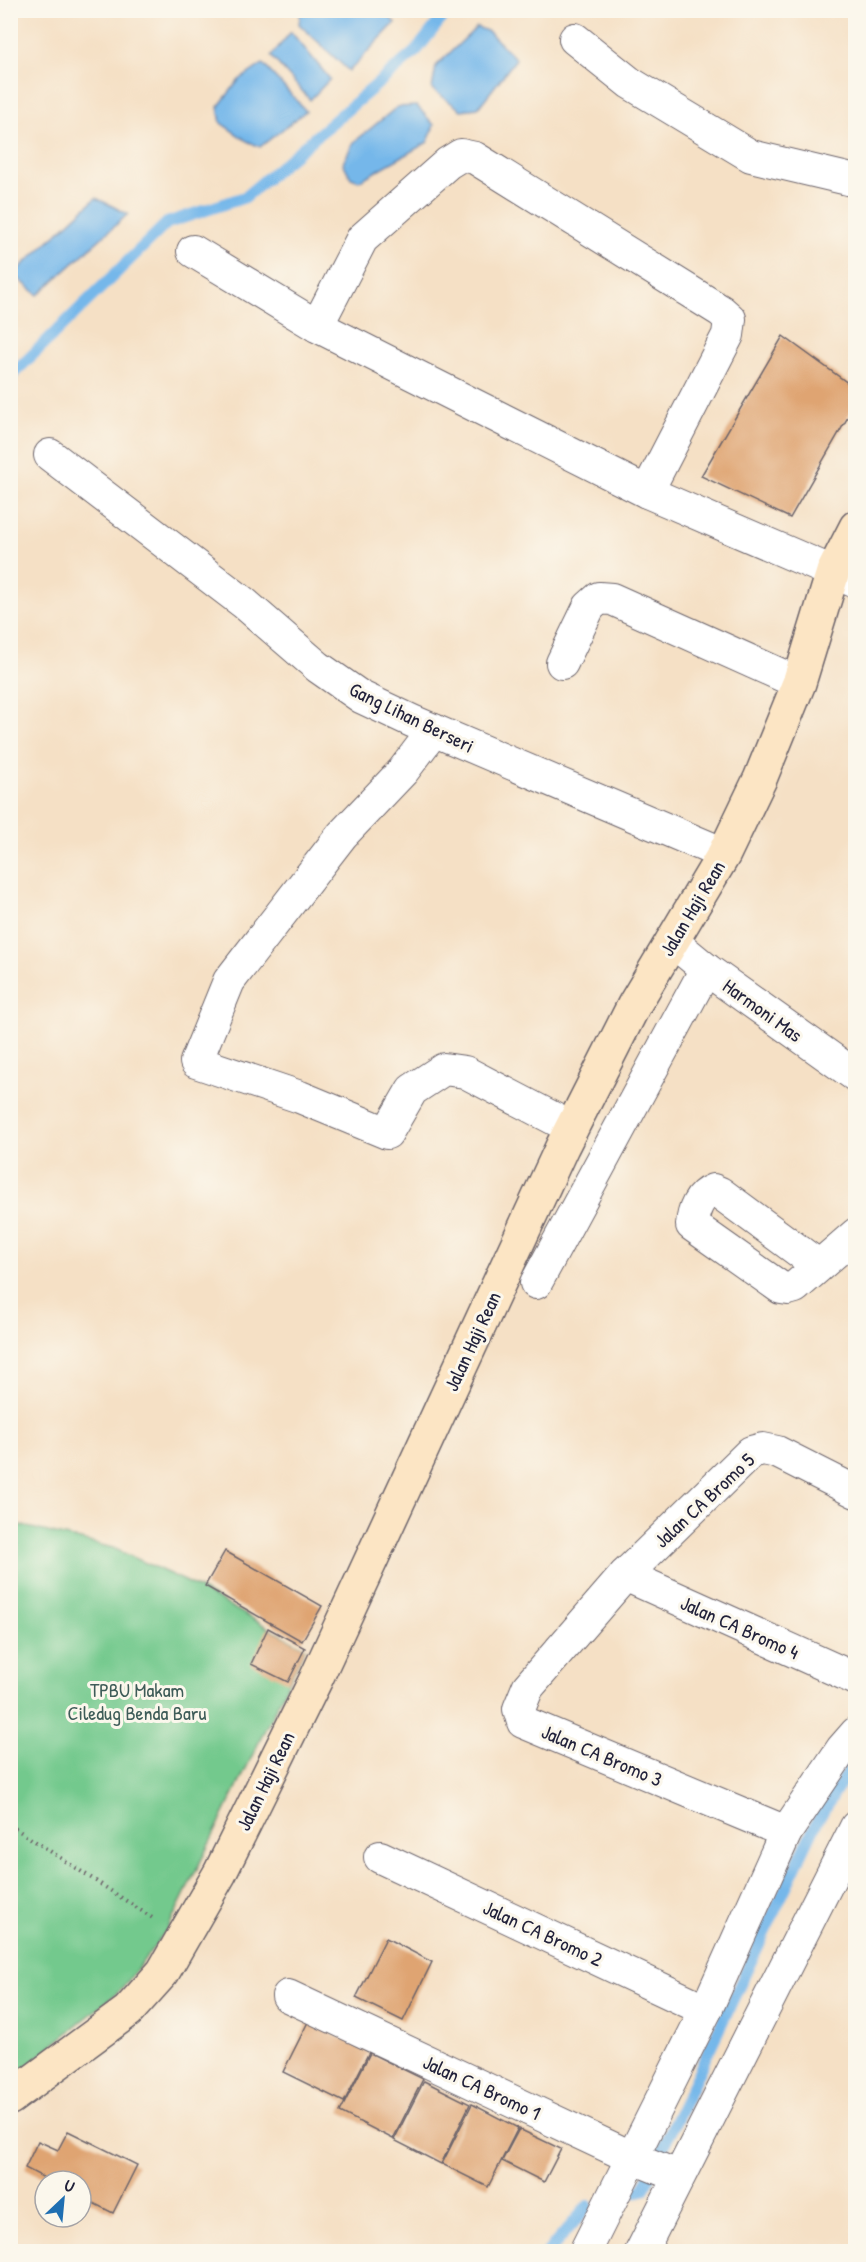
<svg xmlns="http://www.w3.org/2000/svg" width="866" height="2262" viewBox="0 0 866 2262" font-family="'Patrick Hand',sans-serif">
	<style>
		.green { fill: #73c98d; stroke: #4a7664; stroke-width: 1.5 }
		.water { fill: #74b7ea; stroke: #4b6c92; stroke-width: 1.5 }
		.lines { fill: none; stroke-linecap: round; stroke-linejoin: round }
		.stream { stroke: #74b7ea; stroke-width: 12 }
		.building { fill: #dfa472 }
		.street-casing { stroke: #6c646b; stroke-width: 34 }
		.secondary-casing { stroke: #6c646b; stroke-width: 36 }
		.path { stroke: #6c646b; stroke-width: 4; stroke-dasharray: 1.5 4.5; stroke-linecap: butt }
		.street { stroke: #fff; stroke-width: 32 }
		.secondary { stroke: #fce5c4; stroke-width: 33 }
		.labels { text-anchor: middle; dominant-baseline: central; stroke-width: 6; stroke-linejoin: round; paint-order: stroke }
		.street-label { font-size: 20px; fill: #22223b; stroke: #fbf7ec }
		.park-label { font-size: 20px; fill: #3e5c58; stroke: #fbf7ec }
	</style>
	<rect width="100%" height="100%" fill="#fbf7ec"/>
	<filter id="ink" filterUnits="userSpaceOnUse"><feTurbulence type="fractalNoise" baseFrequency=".0167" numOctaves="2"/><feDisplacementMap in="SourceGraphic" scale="12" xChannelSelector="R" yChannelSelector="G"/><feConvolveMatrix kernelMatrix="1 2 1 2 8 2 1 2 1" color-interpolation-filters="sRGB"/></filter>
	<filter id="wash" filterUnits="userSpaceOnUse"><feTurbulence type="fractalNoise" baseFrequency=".008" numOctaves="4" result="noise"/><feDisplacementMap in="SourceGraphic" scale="24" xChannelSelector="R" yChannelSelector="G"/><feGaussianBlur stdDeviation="1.35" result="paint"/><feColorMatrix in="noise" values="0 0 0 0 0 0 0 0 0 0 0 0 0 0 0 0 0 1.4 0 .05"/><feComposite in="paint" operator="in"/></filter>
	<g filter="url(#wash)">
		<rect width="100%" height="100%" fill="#f5e0c5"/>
		<path class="green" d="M11,1523L113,1548L185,1581L305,1648L168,1928L122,1989L11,2079Z"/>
		<g class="water">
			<path d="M301,10L384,11L395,23L349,71L299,24Z"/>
			<path d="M477,27L489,32L516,59L478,108L461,110L432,89L436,66Z"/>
			<path d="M291,32L330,79L310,100L271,56Z"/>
			<path d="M263,64L306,111L260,147L247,141L221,123L218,107L239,80Z"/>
			<path d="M417,106L434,125L428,142L359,181L351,178L343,163L353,143L397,107Z"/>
			<path d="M96,198L128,214L38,295L13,274Z"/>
		</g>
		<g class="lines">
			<g class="stream">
				<path d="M10,377L167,223L245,197L416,51L448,10"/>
				<path d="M635,2192L643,2190L817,1821L856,1759"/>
				<path d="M548,2252L588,2206"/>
			</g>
		</g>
		<g id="blocks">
			<g class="building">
				<path d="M783,336L856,389V403L790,518L701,476Z"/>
				<path d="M225,1551L322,1606L302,1641L205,1586Z"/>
				<path d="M268,1628L305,1648L288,1682L251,1664Z"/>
				<path d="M386,1938L432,1962L403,2021L356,1998Z"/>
				<path d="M308,2022L369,2052L344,2102L283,2072Z"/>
				<path d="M370,2053L423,2079L393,2139L340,2112Z"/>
				<path d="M424,2081L470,2104L441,2164L394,2140Z"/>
				<path d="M472,2104L518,2128L488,2187L442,2164Z"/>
				<path d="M519,2129L561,2149L544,2182L502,2161Z"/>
				<path d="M68,2131L137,2165L113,2213L81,2197V2181H50L25,2168L38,2141L58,2150Z"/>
			</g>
		</g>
	</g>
	<g filter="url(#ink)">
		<use href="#blocks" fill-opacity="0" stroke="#6c646b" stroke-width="1.5"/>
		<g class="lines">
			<defs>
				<g id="street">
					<path d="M575,39L630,83L751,156L856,181"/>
					<path d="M193,251L317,326L647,492L856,582"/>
					<path d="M317,326L362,239L448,163L461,155L475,158L721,311L730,319L728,335L647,492"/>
					<path d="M50,455L244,603L318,667L361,697L412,721L724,854"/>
					<path d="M562,663L589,607L599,598L612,599L799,683"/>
					<path d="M434,730L403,771L342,835L229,981L196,1062L300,1097L387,1133L412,1090L444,1069L465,1072L572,1128"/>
					<path d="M672,941L706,969L856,1076"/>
					<path d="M819,1266L720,1193L713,1190C699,1195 693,1211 692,1225L781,1288L788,1289L795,1287L856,1234"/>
					<path d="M536,1283L706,969"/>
					<path d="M625,1575L856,1679"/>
					<path d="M786,1832L523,1722L519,1709L528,1687L625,1575L751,1452L763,1449L777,1452L856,1492"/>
					<path d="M380,1857L706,2010"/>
					<path d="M288,1996L633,2158L678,2176"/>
					<path d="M585,2252L706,2010L786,1832L842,1749L856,1733"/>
					<path d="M641,2252L856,1827"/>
				</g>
				<path id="secondary" d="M10,2098L128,2011L163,1972L220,1873L316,1679L562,1147L634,1005L724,854L760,779L799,683L833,572L856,527"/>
			</defs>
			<use href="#street" class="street-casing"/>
			<use href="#secondary" class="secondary-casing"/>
			<path class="path" d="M10,1825L154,1919"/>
			<use href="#street" class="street"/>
			<use href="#secondary" class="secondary"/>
		</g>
	</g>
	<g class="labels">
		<g class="street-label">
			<text transform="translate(412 717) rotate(26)">Gang Lihan Berseri</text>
			<text transform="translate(692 908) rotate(-59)">Jalan Haji Rean</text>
			<text transform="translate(763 1010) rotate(36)">Harmoni Mas</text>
			<text transform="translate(472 1341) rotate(-65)">Jalan Haji Rean</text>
			<text transform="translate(704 1500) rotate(-43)">Jalan CA Bromo 5</text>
			<text transform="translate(740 1627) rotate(24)">Jalan CA Bromo 4</text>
			<text transform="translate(602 1755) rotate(23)">Jalan CA Bromo 3</text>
			<text transform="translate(265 1781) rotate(-64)">Jalan Haji Rean</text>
			<text transform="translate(543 1933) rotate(25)">Jalan CA Bromo 2</text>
			<text transform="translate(482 2087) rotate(25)">Jalan CA Bromo 1</text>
		</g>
		<g class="park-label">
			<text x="137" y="1689">TPBU Makam<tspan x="137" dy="23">Ciledug Benda Baru</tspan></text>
		</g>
	</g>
	<rect width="866" height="2262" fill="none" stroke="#fbf7ec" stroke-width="36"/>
	<g transform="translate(63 2199) rotate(26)"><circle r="28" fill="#fbf7ec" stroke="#a4a2a5" stroke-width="1.5"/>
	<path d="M0-4.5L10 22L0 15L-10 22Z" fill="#1f6fb2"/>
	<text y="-9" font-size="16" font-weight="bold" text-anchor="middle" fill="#22223b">U</text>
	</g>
</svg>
